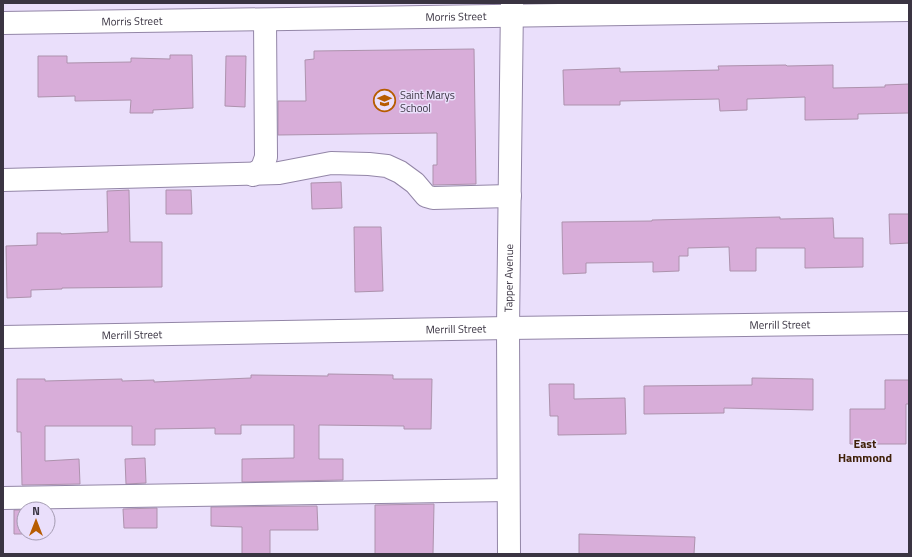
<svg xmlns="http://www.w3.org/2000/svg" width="912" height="557" viewBox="0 0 912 557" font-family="'Titillium Web',sans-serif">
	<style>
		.building { fill: #d8add9; stroke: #ad92ad }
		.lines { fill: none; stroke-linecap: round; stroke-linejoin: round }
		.minor-casing { stroke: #9386a7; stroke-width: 24 }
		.minor { stroke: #fff; stroke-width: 22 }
		.labels { text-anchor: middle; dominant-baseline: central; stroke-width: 3; stroke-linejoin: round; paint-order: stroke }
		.street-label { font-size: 11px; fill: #3a3442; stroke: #eadffb }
		.poi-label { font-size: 11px; fill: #3a3442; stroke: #eadffb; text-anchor: start }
		.neighbourhood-label { font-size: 12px; font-weight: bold; fill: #3f2008; stroke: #eadffb }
	</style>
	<rect width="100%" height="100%" fill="#eadffb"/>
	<g class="building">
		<path d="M474,49L476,184L433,185V165H437V133L278,135V101H306L305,60L314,59V51Z"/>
		<path d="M170,55H192L193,108L153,110V113H130L131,100L75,101V96L38,97V56H67V63L131,62V58L170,59Z"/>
		<path d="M226,56H246L245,107L225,106Z"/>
		<path d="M786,65L787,66L833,65V88L885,87V85L909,84V113L858,114V119L805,120V97L747,99V110L720,111L719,99L620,101V105H564L563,70L620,68V72L719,70L718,66Z"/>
		<path d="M341,182L342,208L312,209L311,183Z"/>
		<path d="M129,190L130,242H162V287L62,288V289L31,290V297L7,298L6,246L37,245V233H61V234L108,232L107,191Z"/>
		<path d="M166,190H191L192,214H166Z"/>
		<path d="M889,214H909V243L890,244Z"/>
		<path d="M780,217V219L833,218L834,238H863V267L805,268V248H756V271H730L729,247L688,248V256H679V271L653,272V262L586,263V273L563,274L562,222L652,221V220Z"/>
		<path d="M354,227H381L383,291L355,292Z"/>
		<path d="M328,374L393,375V379H432L431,429H404V426L319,425V459H343V480L242,482V459L294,458V425H241V434H215V428L155,429V445H132V426H45V461L79,459L80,484L22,485L21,432H17V379H45V381L122,379V381L154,380V382L251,378V375L328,376Z"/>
		<path d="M752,378L813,379V410L724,408V413L644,414V386L752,385Z"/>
		<path d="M885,380H909V404H906V444H850V409H885Z"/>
		<path d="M549,384H574V399L625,398L626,434L558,435V416H550Z"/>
		<path d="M145,458L146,483L126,484L125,459Z"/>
		<path d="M434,504L433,554H375V505Z"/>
		<path d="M317,506L318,530H270V554H242V527L211,526V507Z"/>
		<path d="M157,508V528H124L123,509Z"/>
		<path d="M14,510H24V533L39,534H14Z"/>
		<path d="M579,534L695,537L694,554H579Z"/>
	</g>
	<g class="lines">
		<defs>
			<g id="minor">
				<path id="s1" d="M3,23L909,10"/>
				<path d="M253,175L262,168L266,157L265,20"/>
				<path d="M3,180L279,173L331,163L369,164L387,166L400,172L415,183L426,196L433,198L510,196"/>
				<path id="s2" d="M3,337L508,328L909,323"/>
				<path d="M3,498L508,490"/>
				<path id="s3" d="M509,554L508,328L512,3"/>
			</g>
		</defs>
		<use href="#minor" class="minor-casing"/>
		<use href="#minor" class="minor"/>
	</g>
	<defs>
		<symbol id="school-ring" viewBox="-11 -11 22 22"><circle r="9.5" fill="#eadffb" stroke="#b75c00" stroke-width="1.5"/><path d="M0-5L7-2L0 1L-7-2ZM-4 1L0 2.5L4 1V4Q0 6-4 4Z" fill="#b75c00"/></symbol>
	</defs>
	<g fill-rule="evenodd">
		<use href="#school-ring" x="372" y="88" width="25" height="25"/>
	</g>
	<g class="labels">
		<g class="street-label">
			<text stroke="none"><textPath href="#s1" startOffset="453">Morris Street</textPath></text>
			<text stroke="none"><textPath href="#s1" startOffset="129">Morris Street</textPath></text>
			<text stroke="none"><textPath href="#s3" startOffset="276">Tapper Avenue</textPath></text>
			<text stroke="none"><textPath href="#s2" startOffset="777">Merrill Street</textPath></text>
			<text stroke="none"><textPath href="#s2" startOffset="453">Merrill Street</textPath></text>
			<text stroke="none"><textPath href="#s2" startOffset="129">Merrill Street</textPath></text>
		</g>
		<g class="poi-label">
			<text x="400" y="95">Saint Marys<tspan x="400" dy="13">School</tspan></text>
		</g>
		<g class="neighbourhood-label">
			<text x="865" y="443">East<tspan x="865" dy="14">Hammond</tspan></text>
		</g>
	</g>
	<rect width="912" height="557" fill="none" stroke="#3a3442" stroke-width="8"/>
	<g transform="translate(36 521)"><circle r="19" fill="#eadffb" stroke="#a49bb1"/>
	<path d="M0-3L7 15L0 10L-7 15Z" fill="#b75c00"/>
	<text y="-6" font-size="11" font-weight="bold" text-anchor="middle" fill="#3a3442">N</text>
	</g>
</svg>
